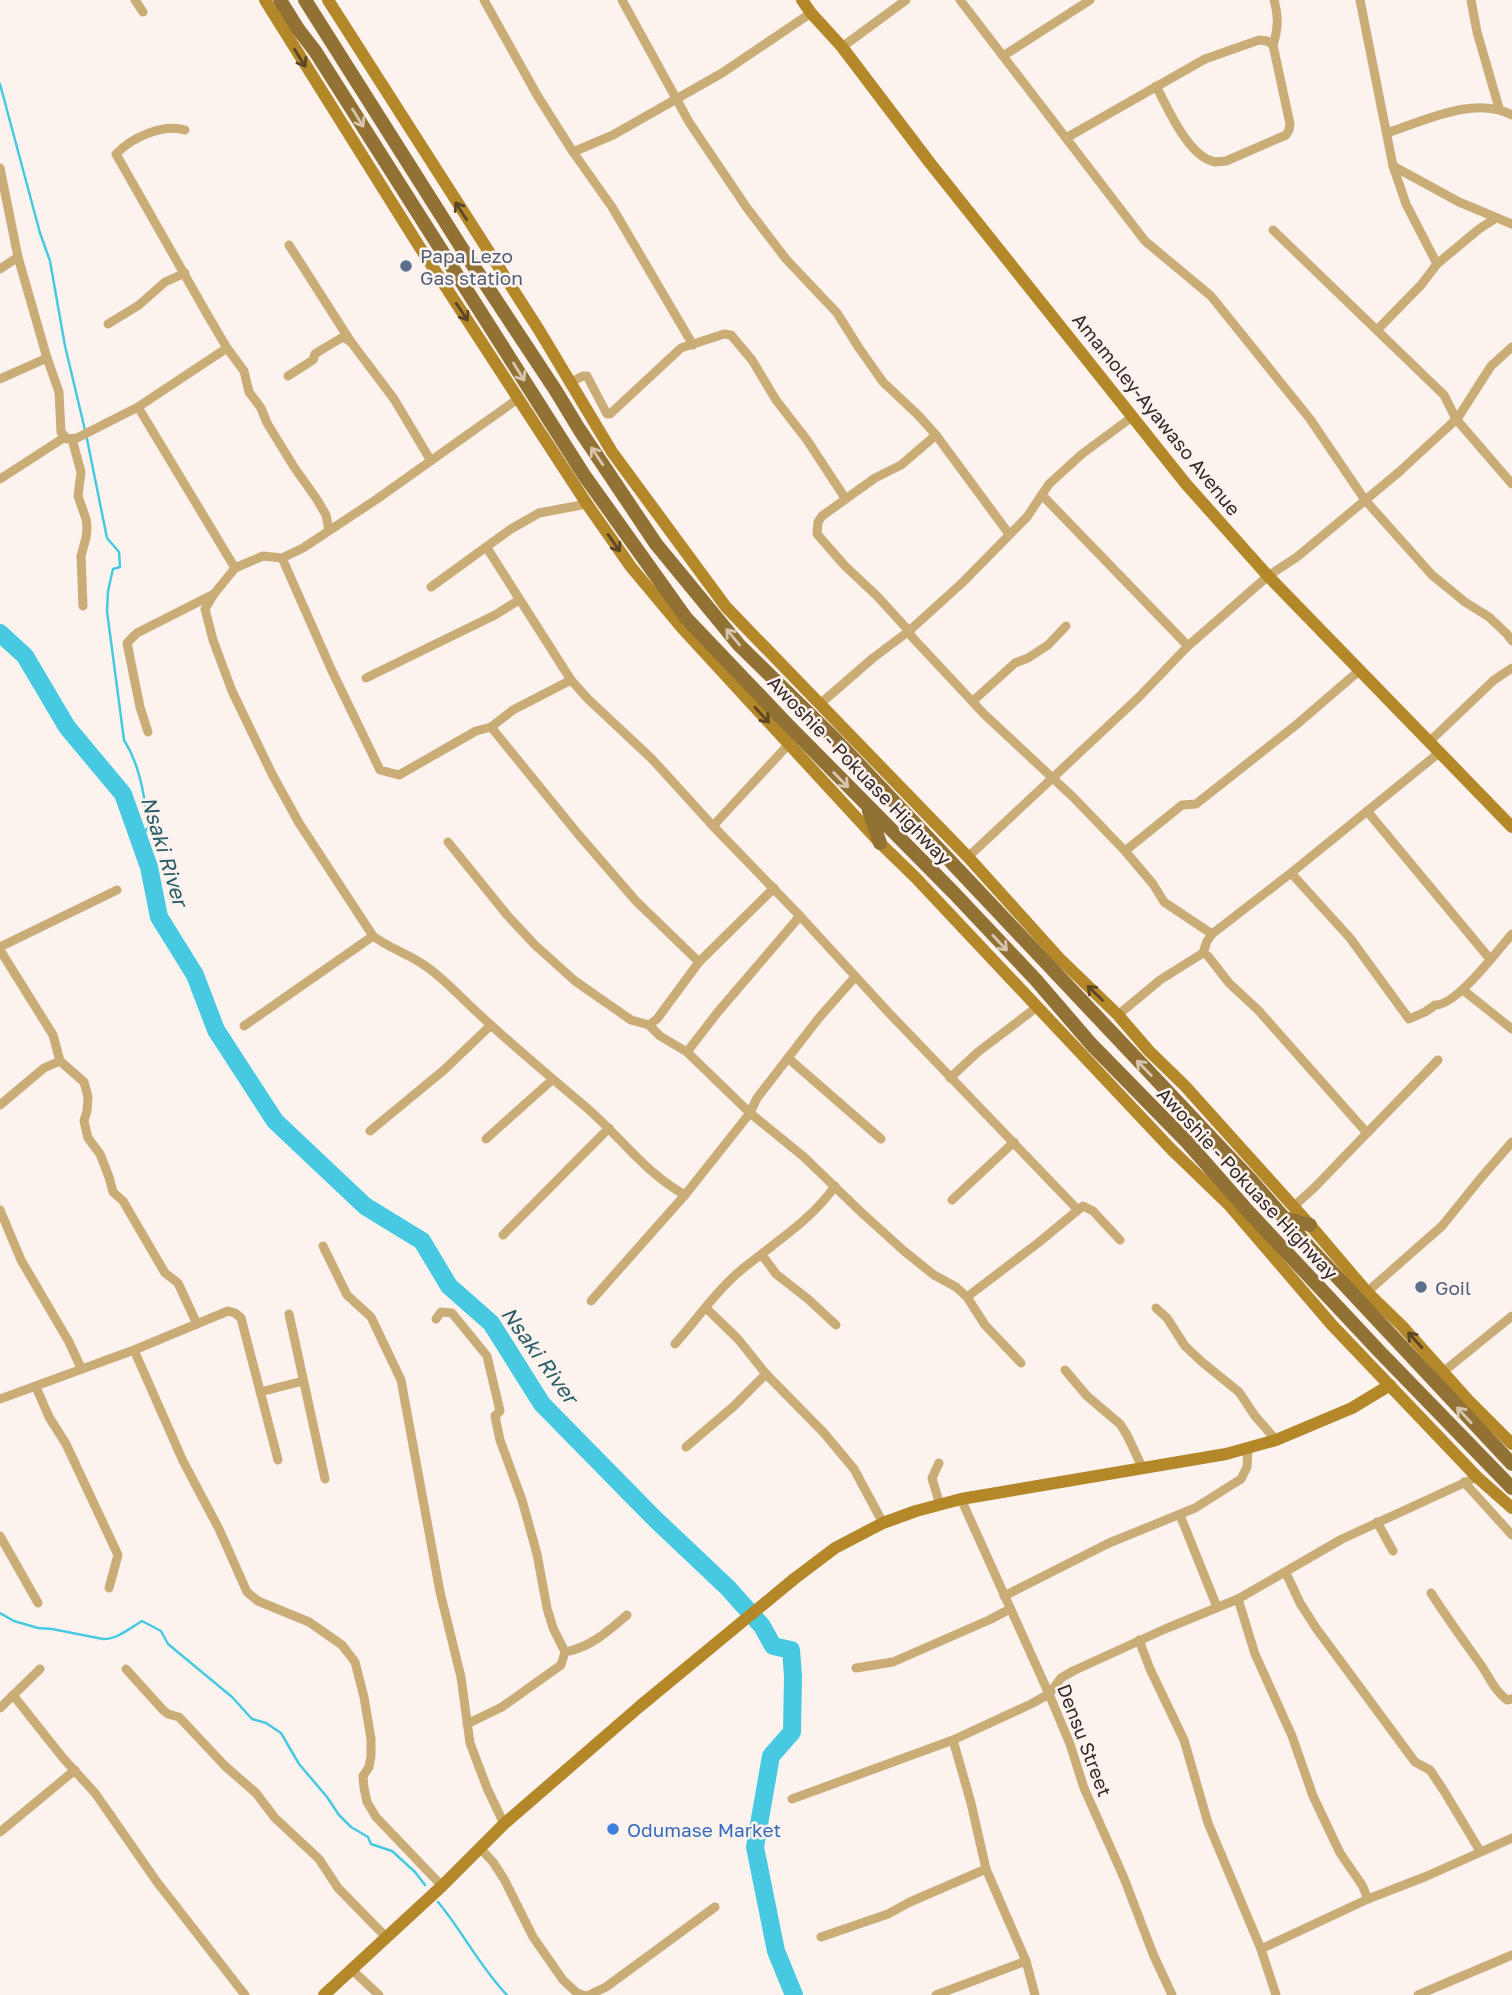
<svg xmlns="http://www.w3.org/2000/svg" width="1512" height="1995" viewBox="0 0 1512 1995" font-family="'Golos Text',sans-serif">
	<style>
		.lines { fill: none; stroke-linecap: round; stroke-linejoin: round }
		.stream { stroke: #47cae1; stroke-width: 2.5 }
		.river { stroke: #47cae1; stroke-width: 18 }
		.street { stroke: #caac76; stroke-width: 9 }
		.secondary { stroke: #b48729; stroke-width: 12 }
		.primary { stroke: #927234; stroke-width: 14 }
		.oneway { stroke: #5b4728 }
		.oneway2 { stroke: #d7c5ad }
		.service-dot { fill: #5c6f8a; stroke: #fcf2ee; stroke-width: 2.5 }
		.shop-dot { fill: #3f7fe0; stroke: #fcf2ee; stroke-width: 2.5 }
		.labels { text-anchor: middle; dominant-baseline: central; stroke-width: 5; stroke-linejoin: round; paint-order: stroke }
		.service-label { font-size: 19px; fill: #4e5e75; stroke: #fcf2ee; text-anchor: start }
		.street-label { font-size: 19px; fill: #352b27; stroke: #fcf2ee }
		.shop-label { font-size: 19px; fill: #366cbe; stroke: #fcf2ee; text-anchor: start }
		.water-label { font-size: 21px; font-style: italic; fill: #2a5f69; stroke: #fcf2ee }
	</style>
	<rect width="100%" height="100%" fill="#fcf2ee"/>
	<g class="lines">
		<g class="stream">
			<path d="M0,84L40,233L50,261L65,346L85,430"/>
			<path d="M87,439L107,538L119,552L120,567L113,569L108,591L107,611L124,740C141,767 144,797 149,827L139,837"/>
			<path d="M0,1613L14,1621L38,1628L52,1629L103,1639C118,1639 130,1628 142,1621L161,1631L168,1644L232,1697L252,1719L266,1723L281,1733L299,1764L327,1797L339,1815L351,1827L368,1837L371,1844L392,1851L415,1872L425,1885"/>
			<path d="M438,1902C463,1932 480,1967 507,1995"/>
		</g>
		<path class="river" d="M0,633L25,656L67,727L123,794L149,867L159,917L195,975L216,1030L275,1121L365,1206L422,1241L449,1286L491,1323L542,1404L654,1518L728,1588L762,1626L773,1646L791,1650L793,1676L792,1732L771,1756L755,1847L776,1951L794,1995"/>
		<g class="street">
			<path d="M135,0L143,12"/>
			<path d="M484,0L537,95L573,152L612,207L693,345"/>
			<path d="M622,0L689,122L747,208L786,259L837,313L859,348L883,382L918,415L936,435L1009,534"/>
			<path d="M960,0L1145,241L1211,296L1310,419L1365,500L1432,575L1465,602L1489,617L1507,634L1512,641"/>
			<path d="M1360,0L1393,166L1406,204L1437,264"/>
			<path d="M1471,0L1477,32L1499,108"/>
			<path d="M1273,45C1278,29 1279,17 1274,0"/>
			<path d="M842,47L906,0"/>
			<path d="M1003,56L1090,0"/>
			<path d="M185,130C163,123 131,138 116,154L207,314L227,348L244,371L249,392L261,408L267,423L294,467L316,498L326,515L329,530"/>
			<path d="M1387,133C1424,121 1475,95 1512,115"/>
			<path d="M1066,138L1205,59L1259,40L1267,41L1273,45L1290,124L1289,130L1286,135L1226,161C1223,161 1217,162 1215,162C1188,157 1168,108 1156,86"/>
			<path d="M573,152L613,135L722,73L811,13"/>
			<path d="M1393,166L1459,202L1512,224"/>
			<path d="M0,168L18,257L47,358L59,392L61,432L67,439L77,438L138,407L227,348"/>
			<path d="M1273,230L1444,395L1456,419L1512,484"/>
			<path d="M289,245L351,342L394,399L431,461"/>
			<path d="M0,269L18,257"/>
			<path d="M108,324L139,305L165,282L185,273"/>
			<path d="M1377,330L1421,285L1437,264L1479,229L1496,218"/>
			<path d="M288,376L313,360L315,354L321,350L343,337L351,342"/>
			<path d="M0,379L47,358"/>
			<path d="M569,383L583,376H587L607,414H610L681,348L724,334L731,335L752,360L776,400L807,440L845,498"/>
			<path d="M519,398L377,499L303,548L282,558L263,556L235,568L214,594L205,609L213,640L232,691L272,774L299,823L373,936C389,948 408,954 424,965C444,978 463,1000 480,1015C513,1046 547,1074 581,1103C617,1132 643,1172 685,1195"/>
			<path d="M138,407L235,568"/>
			<path d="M936,435L901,465L875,478L822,516L818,522L817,534L845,566L877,596L909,631L912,637L984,714L1074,798L1125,851L1153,884L1164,902L1212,934"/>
			<path d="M72,439L81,472L78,496L86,519L87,528L86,538L81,556L83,606"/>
			<path d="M0,479L65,437"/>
			<path d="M1042,495L1188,646"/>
			<path d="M487,548L571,680L588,699L652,759L713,826L800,916L889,1013L1078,1210L1083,1206L1093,1211L1120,1240"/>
			<path d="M282,558L332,671L380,770L399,775L476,731L491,727L513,710L571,680"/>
			<path d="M431,587L511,529L539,513L587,504"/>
			<path d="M366,678L495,615L519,600"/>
			<path d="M973,701L1015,663L1028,658L1048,645L1066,626"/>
			<path d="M820,704L873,658L909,631L962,583L1027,517L1049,484L1082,454L1132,417"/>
			<path d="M491,727L578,834L636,901L699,962"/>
			<path d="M148,732L140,707L127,643L137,633L212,595"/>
			<path d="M1430,741L1494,680L1512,668"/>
			<path d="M1367,811L1490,959"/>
			<path d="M713,826L789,744"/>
			<path d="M448,842L507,915L535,945L575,981L631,1020L649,1025L657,1019L699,962L774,888"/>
			<path d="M1125,851L1182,805L1196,804L1296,725L1360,670"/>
			<path d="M968,857L1139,697L1188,646L1268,576L1297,557L1399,472L1449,426L1459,416L1491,366L1512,347"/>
			<path d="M1291,873L1350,938L1409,1019L1425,1012L1435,1005C1456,1006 1497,951 1512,934"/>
			<path d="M0,947L117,890"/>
			<path d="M0,950L53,1035L60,1061L84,1082L88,1097L87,1111L84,1121L88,1138L100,1154L109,1177L113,1192L123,1201L165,1273L178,1283L197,1324"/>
			<path d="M1203,953L1208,956L1229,983L1258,1010L1367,1133L1315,1187L1293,1207"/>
			<path d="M1463,990L1512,1029"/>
			<path d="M1118,1015L1160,980L1203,953L1207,941L1212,934L1291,873L1440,752"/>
			<path d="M649,1025L660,1036L687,1052L750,1113L804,1157L862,1213L904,1251L934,1275L956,1287L967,1297L985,1325L1021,1363"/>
			<path d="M244,1026L373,936"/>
			<path d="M687,1052L717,1013L800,916"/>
			<path d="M788,1058L881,1139"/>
			<path d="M950,1078L978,1052L1037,1007"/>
			<path d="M0,1105L44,1068L60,1061"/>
			<path d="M370,1131L444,1070L491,1025"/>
			<path d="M1367,1133L1438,1060"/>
			<path d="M486,1139L552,1080"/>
			<path d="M952,1200L1014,1142"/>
			<path d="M0,1210L21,1260L69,1342L81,1368"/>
			<path d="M503,1235L609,1128"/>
			<path d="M323,1246L347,1295L371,1317L401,1380L440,1592L461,1677L470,1743L487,1788L504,1824"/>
			<path d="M762,1255L776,1274L808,1299L836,1325"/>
			<path d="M1367,1292L1442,1226L1480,1179L1512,1142"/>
			<path d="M967,1297L1038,1243L1078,1210"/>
			<path d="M591,1301L685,1195L750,1113L757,1098L818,1019L855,977"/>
			<path d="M706,1308L738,1339L766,1374L824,1433L854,1469L883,1523"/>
			<path d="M1156,1308L1167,1318L1185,1346L1202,1362L1239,1392L1255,1416L1276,1440"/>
			<path d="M289,1314L325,1479"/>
			<path d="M436,1319L441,1312L452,1313L487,1356L500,1411L495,1416L500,1440L522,1500L537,1554L547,1608L553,1628L565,1652L561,1665L502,1707L467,1724"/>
			<path d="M675,1344C699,1317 721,1284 750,1263C780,1239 813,1218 835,1186"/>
			<path d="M134,1350L183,1461L219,1529L247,1592L258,1601L309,1622L342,1645L355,1662L364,1697L371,1739V1756L369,1767L363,1776L364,1788L367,1802L376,1817L442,1886"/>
			<path d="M1065,1370L1087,1396L1120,1424L1127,1435L1142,1467"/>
			<path d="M1443,1372L1512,1316"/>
			<path d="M36,1387L49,1417L66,1444L118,1555L109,1588"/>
			<path d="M260,1392L303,1381"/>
			<path d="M0,1399L134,1350L228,1311L235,1313L241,1318L278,1460"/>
			<path d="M686,1447L734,1406L766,1374"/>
			<path d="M939,1463L932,1478L940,1505"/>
			<path d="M1464,1482L1512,1535"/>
			<path d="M961,1499L1049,1694L1070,1744L1084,1788L1124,1878L1153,1954L1172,1995"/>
			<path d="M1180,1515L1217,1607"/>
			<path d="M1377,1522L1393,1551"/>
			<path d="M0,1536L38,1603"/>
			<path d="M1286,1573L1300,1603L1316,1628L1415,1762L1430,1770L1444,1791L1480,1851"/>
			<path d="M1431,1593C1447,1618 1464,1641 1481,1665C1490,1678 1494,1690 1507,1700L1512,1699"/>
			<path d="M1004,1596L1109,1543L1195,1508L1241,1479L1247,1467L1248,1449"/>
			<path d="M1238,1599L1255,1654L1292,1736L1313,1796L1340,1853L1362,1885L1368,1899"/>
			<path d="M1139,1640L1150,1669L1184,1740L1208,1823L1261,1949L1276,1995"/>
			<path d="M565,1652C591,1647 607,1632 627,1615"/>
			<path d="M856,1668L893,1662L989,1620L1010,1609"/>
			<path d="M126,1669L163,1710L168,1714L179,1717L225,1766L256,1793L275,1818L319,1859L338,1888L386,1937"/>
			<path d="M13,1695L63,1758L95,1793L157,1882L245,1995"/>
			<path d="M0,1708L40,1669"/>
			<path d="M953,1740L971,1803L986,1869L1026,1961L1035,1995"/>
			<path d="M792,1799L953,1740L1031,1704L1049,1694L1061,1678L1073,1671L1165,1629L1238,1599L1342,1539L1477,1477"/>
			<path d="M0,1832L75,1770"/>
			<path d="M479,1847L493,1862L504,1879L533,1937L563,1980L577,1993L583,1995"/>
			<path d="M821,1937L888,1914L910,1902L986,1869"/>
			<path d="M1261,1949L1368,1899L1427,1876L1512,1838"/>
			<path d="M352,1970L379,1995"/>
			<path d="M589,1995L606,1987L715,1907"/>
			<path d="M936,1995L1026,1961"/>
			<path d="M1418,1995L1512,1955"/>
		</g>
		<g class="secondary">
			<path d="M265,0L419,246L587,504L631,567L682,628L880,843L915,877L1171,1149L1230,1206L1332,1325L1477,1477L1512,1508"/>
			<path d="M328,0L539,330L612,452L726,607L968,857L1059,958L1118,1015L1149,1051L1185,1086L1310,1225L1367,1292L1402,1326L1468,1400L1512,1444"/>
			<path d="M802,0L811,13L842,47L930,163L1186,484L1268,576L1512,827"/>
			<path d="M324,1995L442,1886L504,1824L639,1707L794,1579L835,1548L883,1523L916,1511L961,1499L1226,1454L1276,1440L1352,1408L1390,1385"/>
		</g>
		<g class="primary">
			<path d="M280,0L298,29L315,51L584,475L686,618L787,724L954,893L1036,980L1091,1044L1187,1142L1246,1209L1379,1351L1512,1488"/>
			<path d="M305,0L463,250L556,391L579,429L656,544L739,645L836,740L1252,1181L1310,1248L1512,1464"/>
			<path d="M869,811L880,843"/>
			<path d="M1284,1218L1310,1225"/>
		</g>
	</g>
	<defs><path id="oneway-shaft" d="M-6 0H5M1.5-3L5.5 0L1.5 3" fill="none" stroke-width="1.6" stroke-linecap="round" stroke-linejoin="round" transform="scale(1.75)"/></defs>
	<g class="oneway">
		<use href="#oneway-shaft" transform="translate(300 58) rotate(58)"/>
		<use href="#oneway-shaft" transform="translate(461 211) rotate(-123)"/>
		<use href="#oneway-shaft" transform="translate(462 312) rotate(56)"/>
		<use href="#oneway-shaft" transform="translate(614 543) rotate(55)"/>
		<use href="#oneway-shaft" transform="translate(762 715) rotate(47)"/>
		<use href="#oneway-shaft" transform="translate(1095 993) rotate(-136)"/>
		<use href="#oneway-shaft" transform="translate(1415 1340) rotate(-132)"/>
	</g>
	<g class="oneway2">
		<use href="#oneway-shaft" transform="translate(358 118) rotate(58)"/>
		<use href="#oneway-shaft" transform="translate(519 372) rotate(58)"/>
		<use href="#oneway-shaft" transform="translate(597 456) rotate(-124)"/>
		<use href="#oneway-shaft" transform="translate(733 637) rotate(-130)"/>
		<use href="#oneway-shaft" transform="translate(841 780) rotate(46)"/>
		<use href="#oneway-shaft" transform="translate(1000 943) rotate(47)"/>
		<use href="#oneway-shaft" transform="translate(1144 1068) rotate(-134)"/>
		<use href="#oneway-shaft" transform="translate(1464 1415) rotate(-133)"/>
	</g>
	<g class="service-dot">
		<circle cx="406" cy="266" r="7"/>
		<circle cx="1421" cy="1287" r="7"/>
	</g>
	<circle class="shop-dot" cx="613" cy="1829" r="7"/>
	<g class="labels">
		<g class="service-label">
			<text x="420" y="255">Papa Lezo<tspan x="420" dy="22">Gas station</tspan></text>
			<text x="1435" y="1287">Goil</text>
		</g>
		<g class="street-label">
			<text transform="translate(1157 414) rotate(51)">Amamoley-Ayawaso Avenue</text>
			<text transform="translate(860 770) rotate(46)">Awoshie - Pokuase Highway</text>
			<text transform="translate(1248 1183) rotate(47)">Awoshie - Pokuase Highway</text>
			<text transform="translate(1085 1740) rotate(69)">Densu Street</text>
		</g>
		<g class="shop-label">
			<text x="627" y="1829">Odumase Market</text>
		</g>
		<g class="water-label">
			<text transform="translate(165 851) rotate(73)">Nsaki River</text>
			<text transform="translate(540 1355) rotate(54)">Nsaki River</text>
		</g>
	</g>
</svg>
